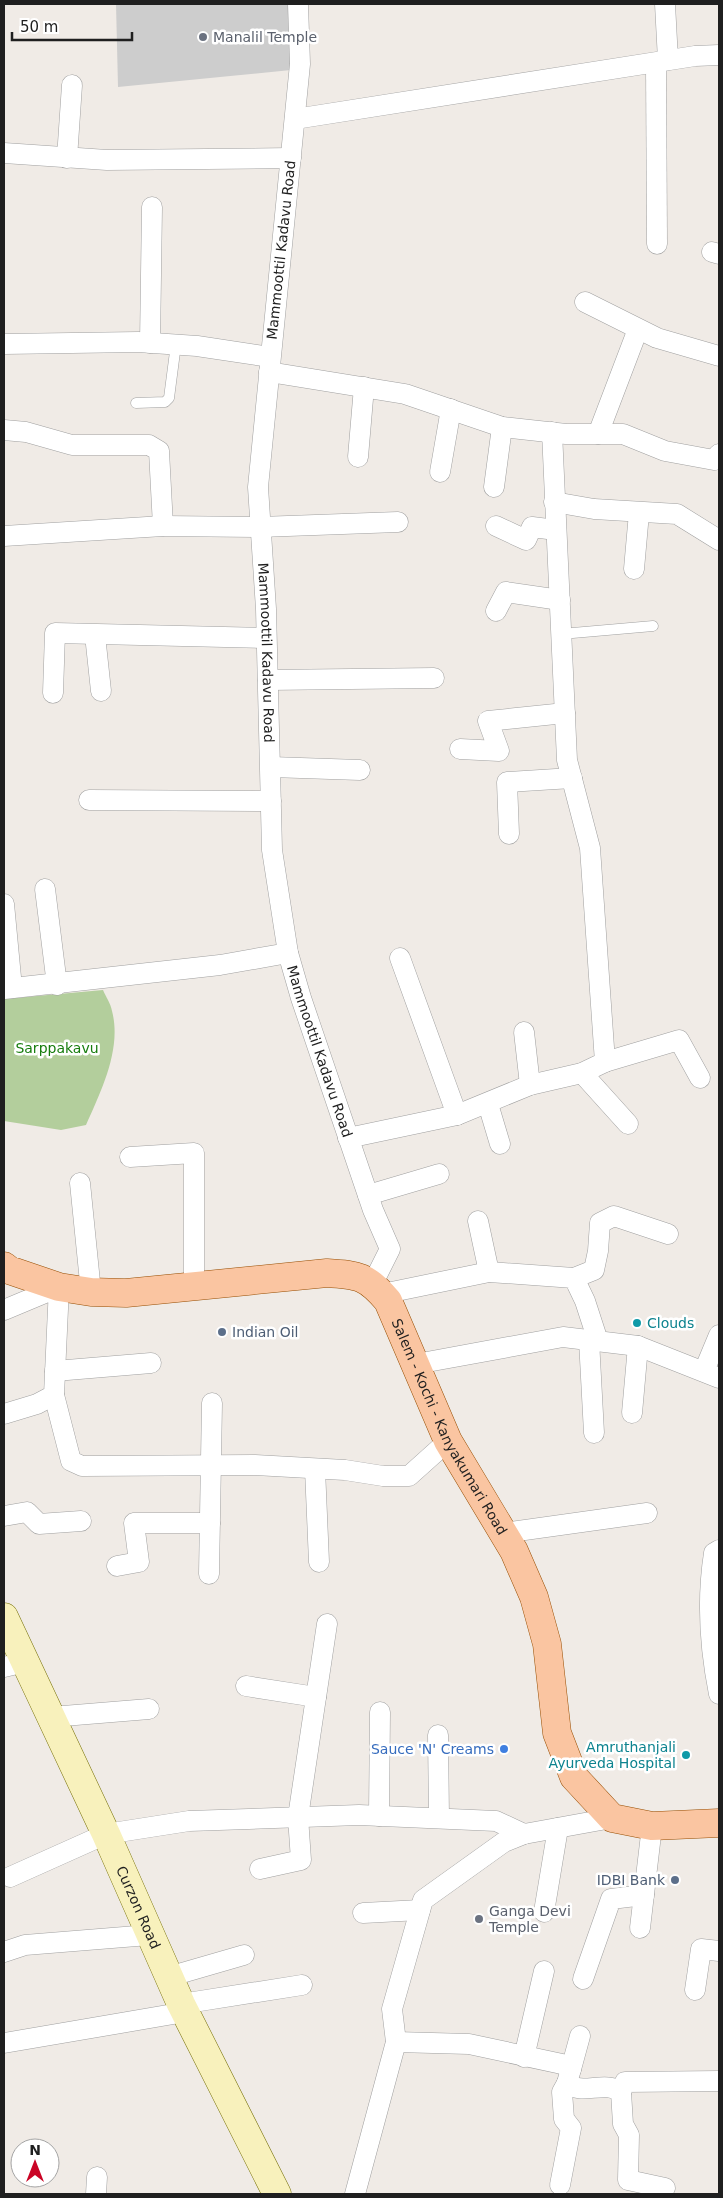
<svg xmlns="http://www.w3.org/2000/svg" width="723" height="2198" viewBox="0 0 723 2198" font-family="'DejaVu Sans',sans-serif">
	<style>
		.religious { fill: #cdcdcd }
		.forest { fill: #b3ce9c }
		.lines { fill: none; stroke-linecap: round; stroke-linejoin: round }
		.lane-casing { stroke: #a0a0a0; stroke-width: 11 }
		.street-casing { stroke: #a0a0a0; stroke-width: 21 }
		.secondary-casing { stroke: #767007; stroke-width: 29 }
		.primary-casing { stroke: #974e03; stroke-width: 29 }
		.lane { stroke: #fff; stroke-width: 10 }
		.street { stroke: #fff; stroke-width: 20 }
		.secondary { stroke: #f8f1bc; stroke-width: 28 }
		.primary { stroke: #fac5a1; stroke-width: 28 }
		.worship-dot { fill: #6b7280; stroke: #fff; stroke-width: 2 }
		.culture-dot { fill: #0f9aa8; stroke: #fff; stroke-width: 2 }
		.service-dot { fill: #5c6f8a; stroke: #fff; stroke-width: 2 }
		.shop-dot { fill: #3f7fe0; stroke: #fff; stroke-width: 2 }
		.labels { text-anchor: middle; dominant-baseline: central; stroke-width: 5; stroke-linejoin: round; paint-order: stroke }
		.worship-label { font-size: 14px; fill: #5b616d; stroke: #fff; text-anchor: start }
		.street-label { font-size: 14px; fill: #1f1f1f; stroke: #fff }
		.park-label { font-size: 14px; fill: #177d0e; stroke: #fff }
		.culture-label { font-size: 14px; fill: #0d838f; stroke: #fff; text-anchor: start }
		.service-label { font-size: 14px; fill: #4e5e75; stroke: #fff; text-anchor: start }
		.shop-label { font-size: 14px; fill: #366cbe; stroke: #fff; text-anchor: end }
	</style>
	<rect width="100%" height="100%" fill="#f0ebe6"/>
	<path class="religious" d="M116,4H288L291,70L118,87Z"/>
	<path class="forest" d="M103,990C106,997 111,1004 112,1011C122,1049 101,1091 86,1125L61,1130L4,1121V999Z"/>
	<g class="lines">
		<defs>
			<g id="lane">
				<path d="M136,403L165,402L169,398L176,344"/>
				<path d="M561,634L653,626"/>
			</g>
			<g id="street">
				<path id="s1" d="M298,4L300,64L258,487L266,609L272,850L288,953L301,998L373,1210L390,1249L373,1283"/>
				<path d="M665,4L668,60"/>
				<path d="M656,63L657,244"/>
				<path d="M295,119L695,56L719,55"/>
				<path d="M4,153L107,160L291,158"/>
				<path d="M67,158L72,85"/>
				<path d="M712,252L719,254"/>
				<path d="M585,302L657,338L719,356"/>
				<path d="M150,343L152,207"/>
				<path d="M4,344L138,342L197,346L270,357"/>
				<path d="M269,372L405,394L502,427L566,434H623L665,451L714,460L719,454"/>
				<path d="M4,430L26,432L72,445H149L159,451L163,526"/>
				<path d="M598,434L638,329"/>
				<path d="M358,457L364,387"/>
				<path d="M440,472L451,409"/>
				<path d="M494,487L502,427"/>
				<path d="M554,502L594,509L677,514L719,540"/>
				<path d="M496,526L526,540L532,527L556,530"/>
				<path d="M4,536L163,526L260,527L398,522"/>
				<path d="M634,569L639,513"/>
				<path d="M496,611L506,592L560,600"/>
				<path d="M95,635L101,691"/>
				<path d="M268,680L434,678"/>
				<path d="M53,693L55,633L266,638"/>
				<path d="M460,749L499,751L488,721L565,713"/>
				<path d="M271,767L360,770"/>
				<path d="M89,800L271,801"/>
				<path d="M509,834L507,782L572,778"/>
				<path d="M45,889L57,985"/>
				<path d="M4,904L12,988"/>
				<path d="M400,958L457,1115"/>
				<path d="M4,989L220,965L288,953"/>
				<path d="M524,1032L530,1085"/>
				<path d="M605,1062L679,1040L700,1078"/>
				<path d="M582,1073L628,1124"/>
				<path d="M488,1104L500,1144"/>
				<path d="M348,1138L457,1115L530,1085L582,1073L605,1062L590,848L567,760L552,432"/>
				<path d="M130,1157L194,1153V1286"/>
				<path d="M80,1183L91,1292"/>
				<path d="M368,1195L439,1174"/>
				<path d="M478,1221L489,1272"/>
				<path d="M574,1278L594,1270L598,1251L600,1223L614,1216L668,1234"/>
				<path d="M382,1294L489,1272L574,1278L585,1301L598,1341"/>
				<path d="M4,1310L59,1287L54,1395L37,1404L4,1414"/>
				<path d="M589,1340L594,1433"/>
				<path d="M416,1364L563,1337L638,1346L719,1378"/>
				<path d="M55,1371L151,1363"/>
				<path d="M704,1371L719,1335"/>
				<path d="M54,1395L71,1461L82,1466L255,1465L345,1470L383,1476H409L448,1441"/>
				<path d="M632,1413L638,1346"/>
				<path d="M315,1469L319,1562"/>
				<path d="M4,1516L27,1512L39,1524L81,1521"/>
				<path d="M503,1533L647,1513"/>
				<path d="M719,1550L714,1553C707,1598 710,1649 719,1694"/>
				<path d="M117,1566L139,1562L134,1523H210"/>
				<path d="M209,1574L212,1403"/>
				<path d="M4,1667L25,1662"/>
				<path d="M246,1686L316,1697"/>
				<path d="M51,1717L149,1709"/>
				<path d="M438,1735L439,1818"/>
				<path d="M379,1816L380,1712"/>
				<path d="M260,1869L301,1860L298,1817L327,1624"/>
				<path d="M10,1877L106,1834L189,1821L359,1815L496,1821L524,1834"/>
				<path d="M544,1912L558,1828"/>
				<path d="M363,1913L420,1910"/>
				<path d="M640,1928L652,1826"/>
				<path d="M4,1952L25,1945L149,1935"/>
				<path d="M168,1977L244,1955"/>
				<path d="M583,1979L611,1899L644,1895"/>
				<path d="M695,1990L701,1949L719,1951"/>
				<path d="M181,2004L302,1985"/>
				<path d="M396,2042L469,2044L562,2064L571,2069L567,2083C581,2096 605,2080 621,2092L625,2082L719,2081"/>
				<path d="M4,2043L185,2012"/>
				<path d="M524,2057L544,1971"/>
				<path d="M571,2069L580,2036"/>
				<path d="M621,2092L623,2124L629,2135L628,2180L665,2188"/>
				<path d="M560,2185L571,2128L564,2119L562,2092L567,2083"/>
				<path d="M96,2194L97,2177"/>
				<path d="M355,2194L396,2042L392,2009L423,1900L504,1842L524,1834L612,1818"/>
			</g>
			<g id="secondary">
				<path id="s2" d="M4,1617L106,1834L181,2004L277,2194"/>
			</g>
			<g id="primary">
				<path id="s3" d="M4,1266L9,1270L59,1287L91,1292L126,1293L327,1273C359,1275 367,1276 388,1301L448,1441L514,1551L534,1597L547,1644L557,1733L574,1777L612,1818L652,1826L719,1823"/>
			</g>
		</defs>
		<use href="#lane" class="lane-casing"/>
		<use href="#street" class="street-casing"/>
		<use href="#secondary" class="secondary-casing"/>
		<use href="#primary" class="primary-casing"/>
		<use href="#lane" class="lane"/>
		<use href="#street" class="street"/>
		<use href="#secondary" class="secondary"/>
		<use href="#primary" class="primary"/>
	</g>
	<g class="worship-dot">
		<circle cx="203" cy="37" r="5"/>
		<circle cx="479" cy="1919" r="5"/>
	</g>
	<g class="culture-dot">
		<circle cx="637" cy="1323" r="5"/>
		<circle cx="686" cy="1755" r="5"/>
	</g>
	<g class="service-dot">
		<circle cx="222" cy="1332" r="5"/>
		<circle cx="675" cy="1880" r="5"/>
	</g>
	<circle class="shop-dot" cx="504" cy="1749" r="5"/>
	<g class="labels">
		<g class="worship-label">
			<text x="213" y="37">Manalil Temple</text>
			<text x="489" y="1911">Ganga Devi<tspan x="489" dy="16">Temple</tspan></text>
		</g>
		<g class="street-label">
			<text transform="translate(281 250) rotate(-84)">Mammoottil Kadavu Road</text>
			<text stroke="none"><textPath href="#s1" startOffset="651">Mammoottil Kadavu Road</textPath></text>
			<text stroke="none"><textPath href="#s1" startOffset="1056">Mammoottil Kadavu Road</textPath></text>
			<text stroke="none"><textPath href="#s3" startOffset="539">Salem - Kochi - Kanyakumari Road</textPath></text>
			<text stroke="none"><textPath href="#s2" startOffset="320">Curzon Road</textPath></text>
		</g>
		<g class="park-label">
			<text x="57" y="1048">Sarppakavu</text>
		</g>
		<g class="culture-label">
			<text x="647" y="1323">Clouds</text>
			<text x="676" y="1747" text-anchor="end">Amruthanjali<tspan x="676" dy="16">Ayurveda Hospital</tspan></text>
		</g>
		<g class="service-label">
			<text x="232" y="1332">Indian Oil</text>
			<text x="665" y="1880" text-anchor="end">IDBI Bank</text>
		</g>
		<g class="shop-label">
			<text x="494" y="1749">Sauce 'N' Creams</text>
		</g>
	</g>
	<rect width="723" height="2198" fill="none" stroke="#1f1f1f" stroke-width="10"/>
	<g transform="translate(35 2163)"><circle r="24" fill="#ffffff" stroke="#a5a5a5"/>
	<path d="M0-4L9 19L0 12L-9 19Z" fill="#ca0425"/>
	<text y="-8" font-size="14" font-weight="bold" text-anchor="middle" fill="#1f1f1f">N</text>
	</g>
	<path d="M12 32v8h120v-8" fill="none" stroke="#1f1f1f" stroke-width="2.5"/>
	<text x="20" y="32" font-size="15" fill="#1f1f1f" stroke="#ffffff" stroke-width="4" paint-order="stroke">50 m</text>
</svg>
